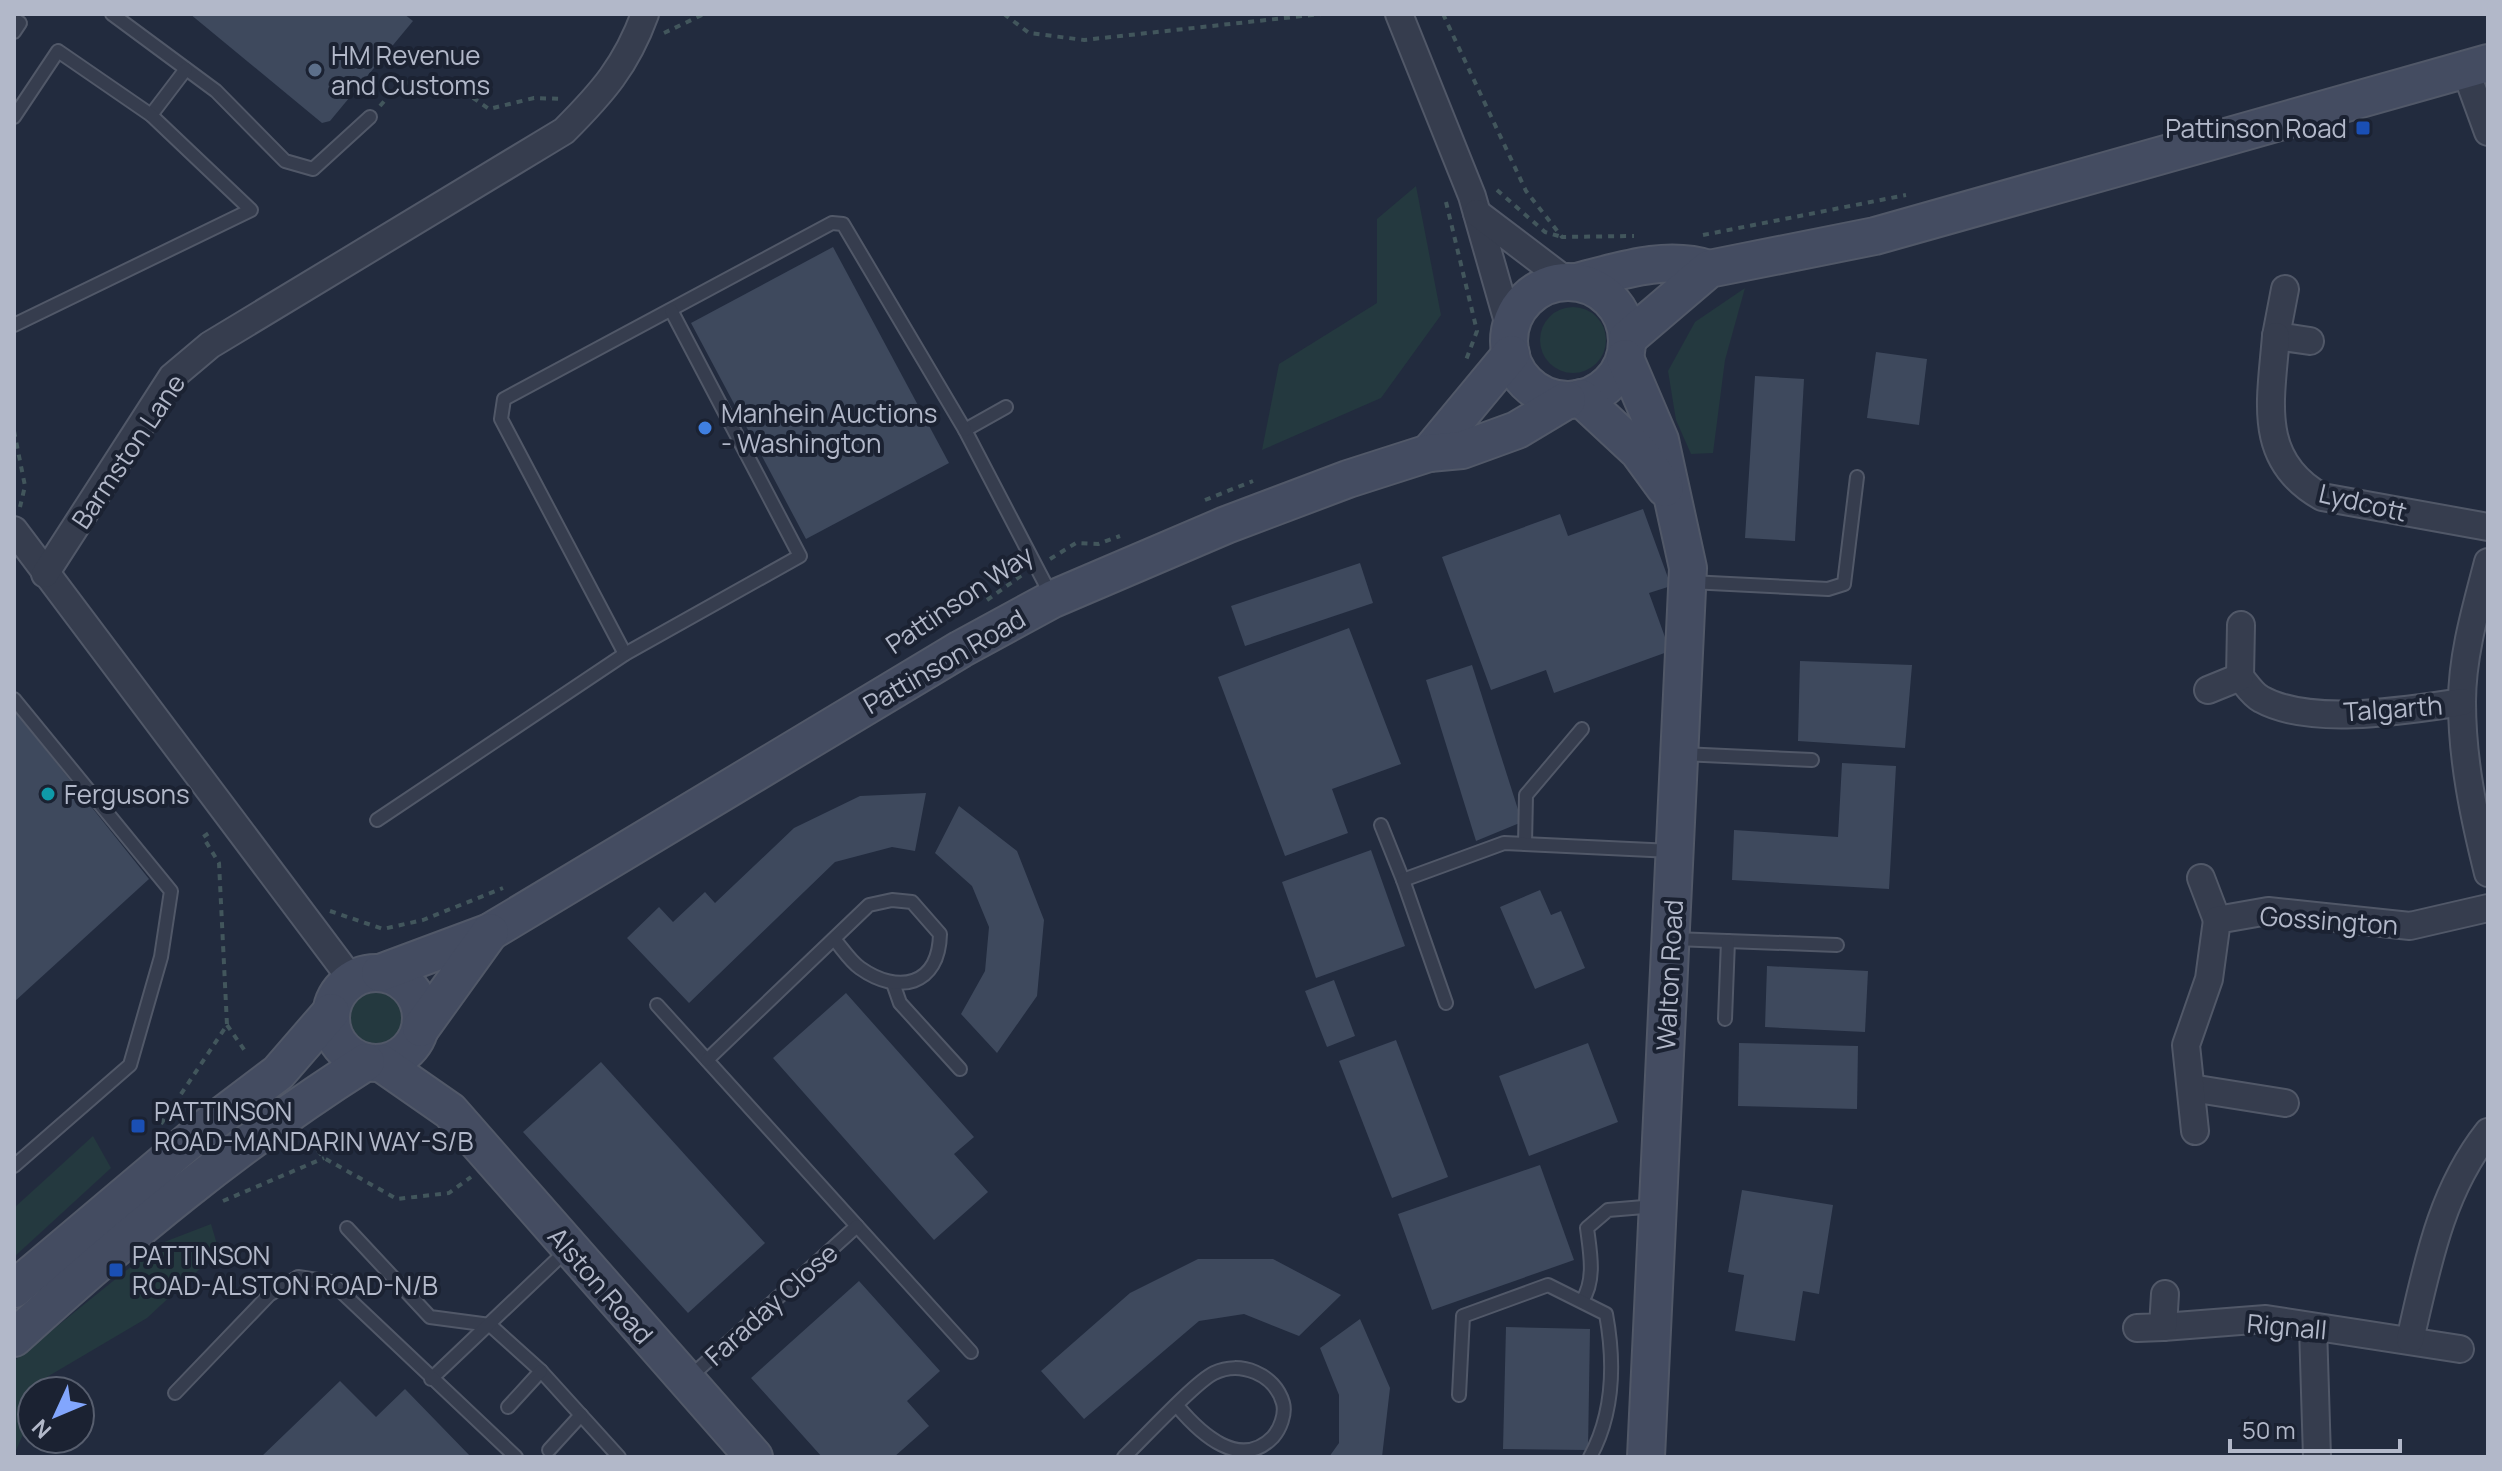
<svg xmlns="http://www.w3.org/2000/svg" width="2502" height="1471" viewBox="0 0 2502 1471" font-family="Manrope,sans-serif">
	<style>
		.green { fill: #24393f }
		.building { fill: #3e495d }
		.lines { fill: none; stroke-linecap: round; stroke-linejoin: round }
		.lane-casing { stroke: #515868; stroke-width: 16 }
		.street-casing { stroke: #515868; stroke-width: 30 }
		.secondary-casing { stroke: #515868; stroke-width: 40 }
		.path { stroke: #42565c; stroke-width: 4; stroke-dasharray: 6 6; stroke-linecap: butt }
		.lane { stroke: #363d4e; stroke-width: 12 }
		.street { stroke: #363d4e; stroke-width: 26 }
		.secondary { stroke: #444c61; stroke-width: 36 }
		.service-dot { fill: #5c6f8a; stroke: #1b2232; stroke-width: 3 }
		.transit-dot { fill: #1a4fb4; stroke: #1b2232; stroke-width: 3 }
		.shop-dot { fill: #3f7fe0; stroke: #1b2232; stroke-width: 3 }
		.culture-dot { fill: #0f9aa8; stroke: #1b2232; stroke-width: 3 }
		.labels { text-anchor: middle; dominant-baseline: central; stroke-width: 8; stroke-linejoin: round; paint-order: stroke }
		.poi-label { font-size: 26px; fill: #b2b8c9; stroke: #1b2232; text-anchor: start }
		.street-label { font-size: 26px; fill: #b2b8c9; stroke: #1b2232 }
	</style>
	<rect width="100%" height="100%" fill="#222b3e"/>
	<g class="green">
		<path d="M1416,186L1441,315L1381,398L1262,450L1279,364L1377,303V219Z"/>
		<path d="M1745,288L1725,360L1713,453L1691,454L1676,420L1668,371L1695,322Z"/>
		<circle cx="1573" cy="340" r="33"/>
		<circle cx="377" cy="1018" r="29"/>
		<path d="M93,1136L111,1168L14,1257V1208Z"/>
		<path d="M211,1224L219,1251L147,1318L47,1377L41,1391H32V1414L14,1455V1361L159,1244Z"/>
	</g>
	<g class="building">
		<path d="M190,14H404L413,21L330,121L322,123Z"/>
		<path d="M833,247L949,463L806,539L691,323Z"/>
		<path d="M1876,352L1927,359L1919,425L1867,418Z"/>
		<path d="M1755,376L1804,379L1795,541L1745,538Z"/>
		<path d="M1643,509L1671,586L1649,593L1670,651L1554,693L1546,670L1491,690L1442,557L1560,514L1568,536Z"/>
		<path d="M1360,563L1373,603L1245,646L1231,606Z"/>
		<path d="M1349,628L1401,764L1332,789L1348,833L1285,856L1218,677Z"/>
		<path d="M1800,661L1912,665L1905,748L1798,741Z"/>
		<path d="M1472,665L1522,822L1476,841L1426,680Z"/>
		<path d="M14,710L149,879L14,1002Z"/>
		<path d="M1842,763L1896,766L1889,889L1732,880L1734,830L1838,837Z"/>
		<path d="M926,793L915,851L892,847L835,862L689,1003L627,938L659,907L673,922L705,892L715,903L794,828L860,796Z"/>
		<path d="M959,806L1017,851L1044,920L1037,996L997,1053L961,1014L985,971L989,927L972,886L935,853Z"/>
		<path d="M1371,850L1405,946L1316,978L1282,882Z"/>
		<path d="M1540,890L1551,915L1561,911L1585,968L1535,989L1500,907Z"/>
		<path d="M1767,966L1868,971L1865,1032L1765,1027Z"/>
		<path d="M1334,980L1355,1036L1327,1047L1305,991Z"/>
		<path d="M846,993L974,1137L954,1154L988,1192L934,1240L773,1058Z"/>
		<path d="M1396,1040L1448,1177L1392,1198L1339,1061Z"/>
		<path d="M1588,1043L1618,1122L1529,1156L1499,1076Z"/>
		<path d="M1739,1043L1858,1046L1857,1109L1738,1106Z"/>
		<path d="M601,1062L765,1243L688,1313L523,1132Z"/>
		<path d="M1540,1165L1574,1260L1432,1310L1398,1214Z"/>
		<path d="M1742,1190L1833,1205L1819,1294L1803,1291L1795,1341L1735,1331L1744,1275L1728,1272Z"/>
		<path d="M1198,1259H1273L1341,1295L1299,1336L1244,1314L1199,1321L1084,1419L1041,1371L1130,1293Z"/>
		<path d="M859,1281L940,1371L907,1401L929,1426L894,1457H822L751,1378Z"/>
		<path d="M1360,1319L1390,1388L1382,1457H1329L1339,1443V1395L1320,1348Z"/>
		<path d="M1506,1327L1590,1329L1588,1450L1503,1449Z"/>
		<path d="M340,1381L376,1417L405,1389L471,1457H261Z"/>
	</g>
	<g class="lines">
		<defs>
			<g id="lane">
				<path d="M112,14L216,91L285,161L313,169L370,117"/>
				<path d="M14,19L20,23L14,32"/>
				<path d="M151,115L186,69"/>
				<path d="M14,117L58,51L151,115L251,210L14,325"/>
				<path d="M1006,407L965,430L1052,597"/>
				<path d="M1690,582L1828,589L1844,584L1857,477"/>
				<path d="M625,654L501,419L504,399L832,223L843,224L965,430"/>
				<path d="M14,699L171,891L161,957L130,1065L14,1166"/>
				<path d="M1682,754L1812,760"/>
				<path d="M377,820L625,654L800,556L671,310"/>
				<path d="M1381,825L1403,880"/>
				<path d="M1525,844L1526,795L1582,729"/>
				<path d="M1674,939L1837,945"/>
				<path d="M893,983L900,1003L960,1069"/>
				<path d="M1446,1003L1403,880L1504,843L1672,851"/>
				<path d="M657,1005L971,1352"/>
				<path d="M1725,1019L1728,941"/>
				<path d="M707,1060L869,905L892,900L912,902L940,934C939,986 898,995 860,968C850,961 842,948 834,939"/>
				<path d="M347,1228L430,1317L490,1325L541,1371L619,1457"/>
				<path d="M1582,1301C1596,1280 1590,1252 1587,1228L1608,1210L1656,1206"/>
				<path d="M690,1377L857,1226"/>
				<path d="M431,1379L567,1250"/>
				<path d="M175,1393L269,1295L298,1277L331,1282L516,1457"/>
				<path d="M1459,1395L1463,1316L1548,1285L1606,1314C1615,1363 1614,1413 1590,1457"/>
				<path d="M508,1407L541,1371"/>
				<path d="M549,1450L581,1415"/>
				<path d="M1124,1457C1143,1439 1195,1382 1214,1373C1240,1360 1275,1374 1283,1403C1286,1414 1280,1429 1273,1437C1240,1471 1200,1433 1178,1407"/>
			</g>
			<g id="street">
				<path d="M1399,14L1472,196L1510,329"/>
				<path d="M2465,69L2488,132"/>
				<path d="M1477,213L1568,282"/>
				<path d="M2285,289L2276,336L2310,341"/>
				<path d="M2276,336C2271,400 2256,460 2322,497L2488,527"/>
				<path d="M14,530L352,980"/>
				<path d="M2488,562C2476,608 2462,655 2462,702C2462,760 2474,817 2488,873"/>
				<path d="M45,574L172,377L210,345L564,131C602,93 626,66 645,14"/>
				<path d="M2240,677C2246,684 2253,695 2261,699C2311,727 2408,710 2462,702"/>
				<path d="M2208,690L2240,677L2241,625"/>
				<path d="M2201,878L2217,920"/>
				<path d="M2191,1088L2285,1103"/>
				<path d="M2195,1131L2186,1045L2209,979L2217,920L2268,911L2410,926L2488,908"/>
				<path d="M2163,1327L2266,1319L2460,1349"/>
				<path d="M2313,1327L2317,1457"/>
				<path d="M2137,1328L2163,1327L2165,1294"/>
				<path d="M2410,1340C2427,1267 2440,1193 2488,1132"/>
			</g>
			<g id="secondary">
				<path d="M1577,282C1620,271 1666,255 1709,269"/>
				<circle cx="1568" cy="341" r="59"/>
				<path d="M1627,339L1709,269L1875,236L2488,63"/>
				<path d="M1625,358L1660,440L1688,568L1646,1457"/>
				<path d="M1581,398L1638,451L1665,488"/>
				<path d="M1429,453L1511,354"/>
				<circle cx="376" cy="1018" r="45"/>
				<path d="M380,973L490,932L961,649L1053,599L1226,525L1348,479L1429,453L1462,450L1517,430L1567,400"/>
				<path d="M421,1028L490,932"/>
				<path d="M381,1063L450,1111L754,1457"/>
				<path d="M14,1289L200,1132L278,1073L331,1012"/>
				<path d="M14,1338C125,1237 238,1143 366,1062"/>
			</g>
		</defs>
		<use href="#lane" class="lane-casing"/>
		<use href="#street" class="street-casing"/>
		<use href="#secondary" class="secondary-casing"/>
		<g class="path">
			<path d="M1004,14L1029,33L1084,40L1321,14"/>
			<path d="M1443,14L1526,191L1562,237L1634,236"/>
			<path d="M664,33L704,14"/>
			<path d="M380,106L399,84L430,79L456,86L489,109L534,98L563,99"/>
			<path d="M1497,190L1545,232L1562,237"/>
			<path d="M1446,202L1477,331L1466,360"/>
			<path d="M1703,235L1906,195"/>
			<path d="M14,431L25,486L20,507"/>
			<path d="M1205,500L1253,481"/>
			<path d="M1050,559L1076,543L1098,544L1120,536"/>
			<path d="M987,600L1022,575"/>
			<path d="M330,911L383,929L423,920L503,888"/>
			<path d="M227,1025L245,1051"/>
			<path d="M161,1124L227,1025L219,863L203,837L212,831"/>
			<path d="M310,1141L324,1158L397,1199L449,1193L471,1177"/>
			<path d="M223,1201L324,1158"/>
		</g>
		<use href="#lane" class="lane"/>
		<use href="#street" class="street"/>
		<use href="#secondary" class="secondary"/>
	</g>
	<circle class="service-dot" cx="315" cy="70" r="8"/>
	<g class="transit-dot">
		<rect x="2355" y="120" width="16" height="16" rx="4"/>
		<rect x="130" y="1118" width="16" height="16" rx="4"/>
		<rect x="108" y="1262" width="16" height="16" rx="4"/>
	</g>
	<circle class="shop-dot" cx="705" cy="428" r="8"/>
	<circle class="culture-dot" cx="48" cy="794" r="8"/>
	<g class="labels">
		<g class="poi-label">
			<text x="331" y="55">HM Revenue<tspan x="331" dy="30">and Customs</tspan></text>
			<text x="2347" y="128" text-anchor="end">Pattinson Road</text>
			<text x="721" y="413">Manhein Auctions<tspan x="721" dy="30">- Washington</tspan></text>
			<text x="64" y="794">Fergusons</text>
			<text x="154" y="1111">PATTINSON<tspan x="154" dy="30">ROAD-MANDARIN WAY-S/B</tspan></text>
			<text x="132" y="1255">PATTINSON<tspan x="132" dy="30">ROAD-ALSTON ROAD-N/B</tspan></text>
		</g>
		<g class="street-label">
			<text transform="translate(128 451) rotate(-56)">Barmston Lane</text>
			<text transform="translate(2363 502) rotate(13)">Lydcott</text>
			<text transform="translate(959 599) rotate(-34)">Pattinson Way</text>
			<text transform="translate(944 661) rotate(-30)">Pattinson Road</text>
			<text transform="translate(2393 708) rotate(-4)">Talgarth</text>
			<text transform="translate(2329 920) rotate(4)">Gossington</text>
			<text transform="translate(1669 975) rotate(-87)">Walton Road</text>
			<text transform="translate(601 1285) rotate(49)">Alston Road</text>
			<text transform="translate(771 1304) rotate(-42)">Faraday Close</text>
			<text transform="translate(2287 1326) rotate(5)">Rignall</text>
		</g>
	</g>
	<rect width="2502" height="1471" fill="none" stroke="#b2b8c9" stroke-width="32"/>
	<g transform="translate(56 1415) rotate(226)"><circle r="38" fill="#1b2232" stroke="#575e6e" stroke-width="2"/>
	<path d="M0-6L14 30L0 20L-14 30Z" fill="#82a6fd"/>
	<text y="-12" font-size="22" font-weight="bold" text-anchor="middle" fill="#b2b8c9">N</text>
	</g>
	<path d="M2230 1439v12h170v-12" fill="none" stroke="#b2b8c9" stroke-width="4"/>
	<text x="2242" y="1439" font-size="24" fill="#b2b8c9" stroke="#1b2232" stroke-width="6" paint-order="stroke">50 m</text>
</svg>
